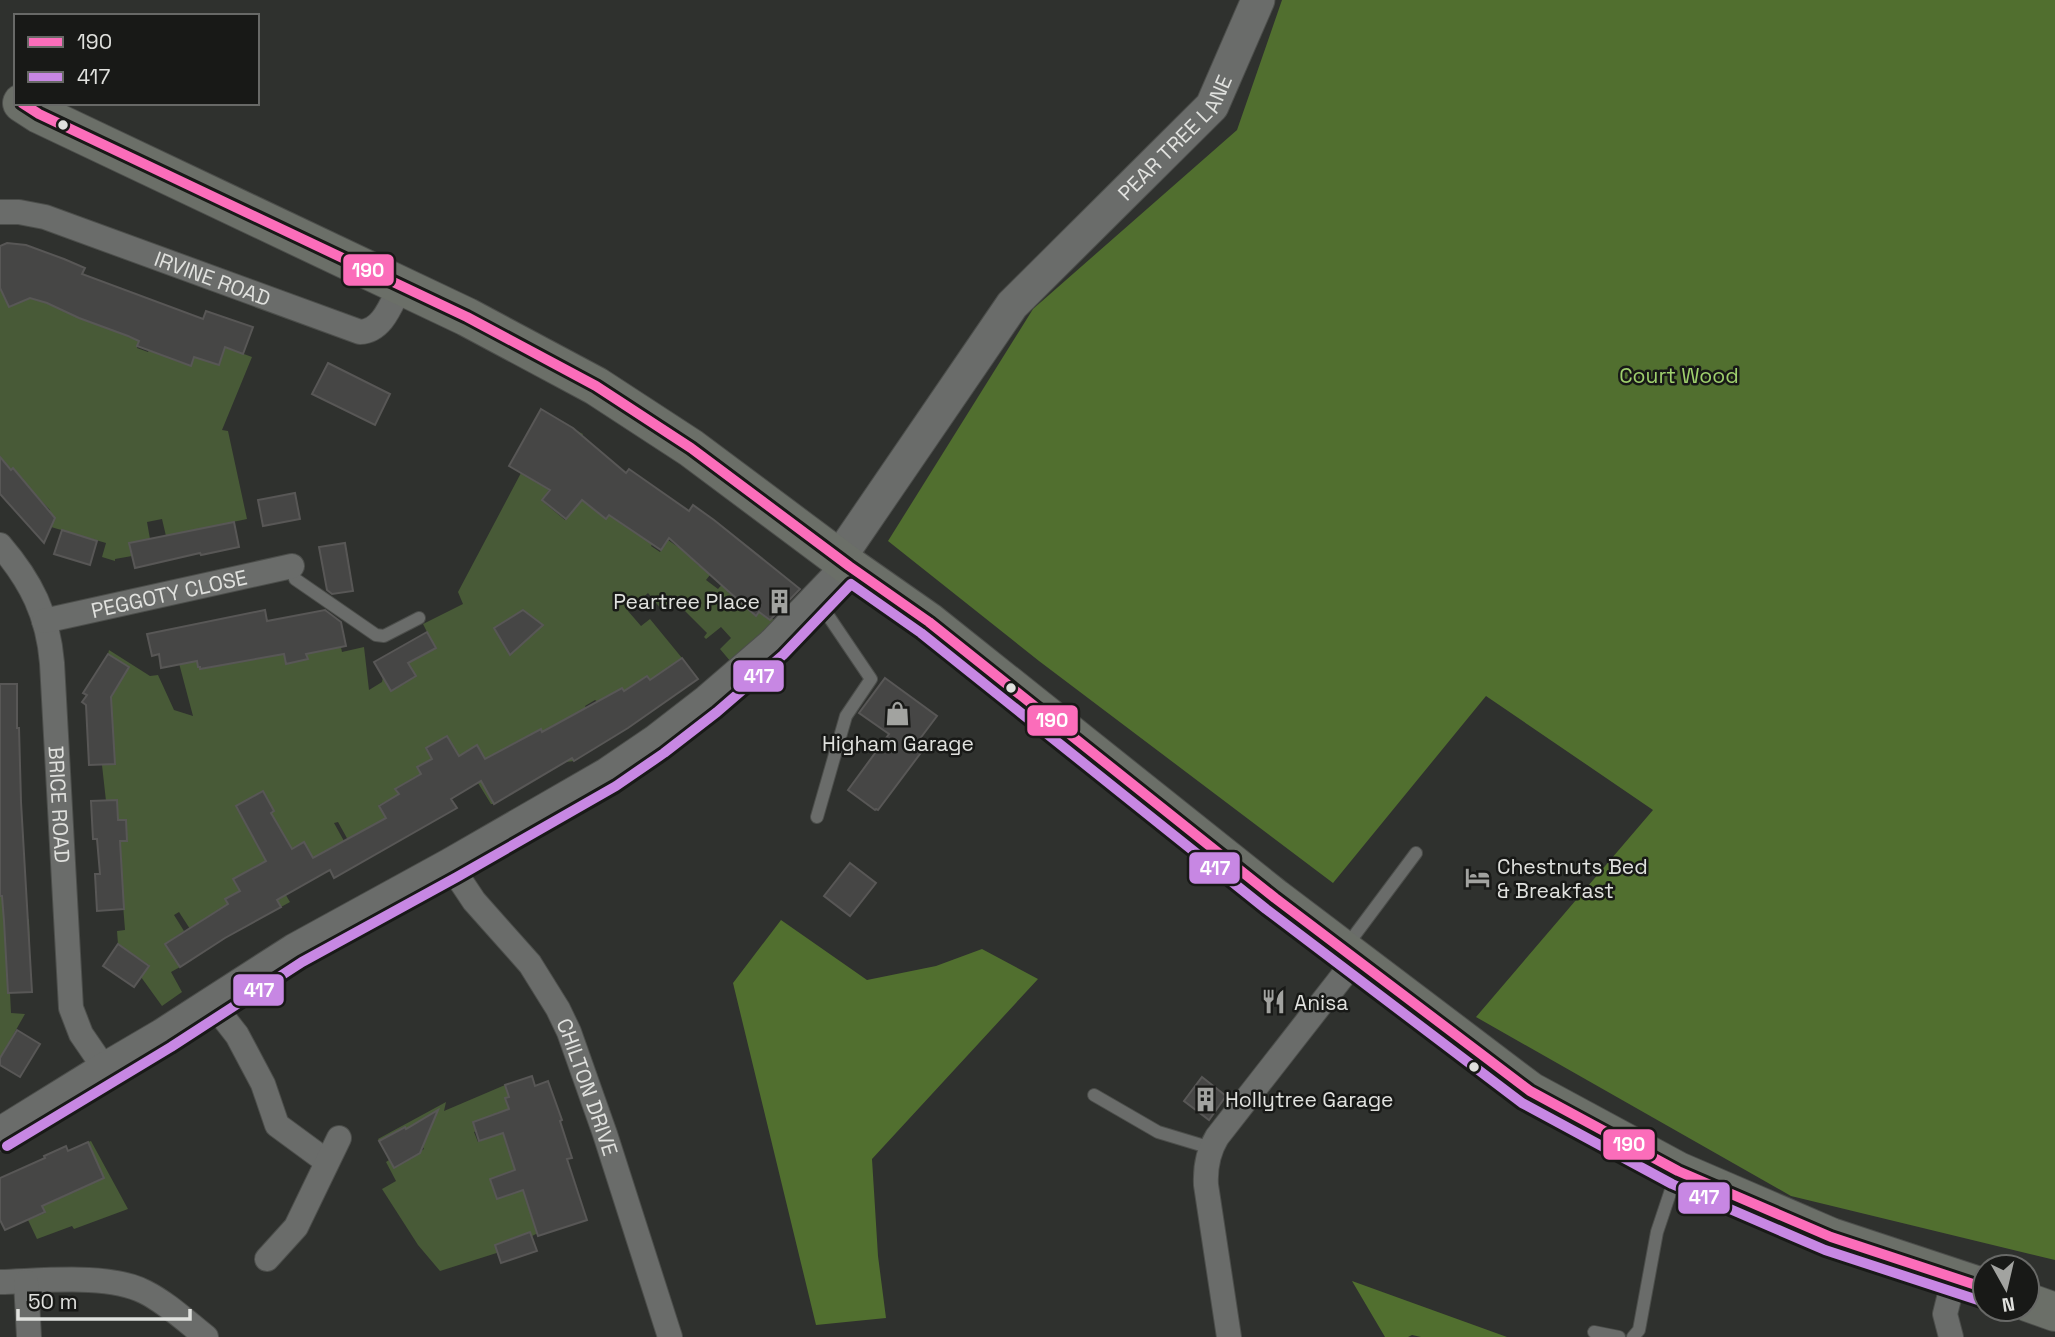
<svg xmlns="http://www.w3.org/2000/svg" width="2055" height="1337" viewBox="0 0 2055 1337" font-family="'Space Grotesk',sans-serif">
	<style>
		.green { fill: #485a37 }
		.forest { fill: #516f2f }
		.building { fill: #464645; stroke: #585756; stroke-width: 2 }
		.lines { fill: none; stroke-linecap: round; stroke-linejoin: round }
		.lane-casing { stroke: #4c4e4b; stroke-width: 14 }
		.street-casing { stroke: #4c4e4b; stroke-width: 26 }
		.secondary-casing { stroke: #4c4e4b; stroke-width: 35 }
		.primary-casing { stroke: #4c4e4b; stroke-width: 40 }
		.lane { stroke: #6a6c6a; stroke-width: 12 }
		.street { stroke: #6a6c6a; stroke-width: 24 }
		.secondary { stroke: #6a6c6a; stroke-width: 33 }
		.primary { stroke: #6b6f68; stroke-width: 38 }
		.bus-1-casing { stroke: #181917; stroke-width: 16 }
		.bus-2-casing { stroke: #181917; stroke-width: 16 }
		.bus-1 { stroke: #fb6dba; stroke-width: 10 }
		.bus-2 { stroke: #c787e3; stroke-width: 10 }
		.bus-dot { fill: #e0e1de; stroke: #181917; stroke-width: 2.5 }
		.labels { text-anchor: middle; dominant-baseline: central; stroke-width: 5; stroke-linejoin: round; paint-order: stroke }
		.street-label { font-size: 21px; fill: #e0e1de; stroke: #181917 }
		.park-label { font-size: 21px; fill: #9fd06d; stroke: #181917 }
		.poi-label { font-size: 21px; fill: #e0e1de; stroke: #181917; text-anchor: start }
		.line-badge { stroke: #181917; stroke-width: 2.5 }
		.badge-label { font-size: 19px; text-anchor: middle; font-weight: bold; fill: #fff }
	</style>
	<rect width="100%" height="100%" fill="#2f312e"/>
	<g class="green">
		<path d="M7,244L27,245L25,274L42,301L53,305L134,320L128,337L135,339L136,335L141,337L137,348L148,352L153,339L180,348L193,315L195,316L188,334L207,361L219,365L225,347L252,357L222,430L228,431L247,519L166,536L162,519L147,522L150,539L132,556L115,559V561L102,557L106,543L51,527L50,510L0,457V273Z"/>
		<path d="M577,431L583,434L542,501L565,520L594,486L634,532L643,538L662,529L651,546L660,552L668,540L678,547L687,534L700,543L688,555L699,566L712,553L721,561L706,580L718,589L733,572L740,578L728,592L741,603L754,588L749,610L755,616L759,612L769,620L771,618L776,621L731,662L720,649L731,638L721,627L706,639L704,637L707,633L682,608L685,605L677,596L661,609L648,593L628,611L641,626L650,619L682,658L650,680L647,676L624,691L622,688L598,702L595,700L585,706L606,741L601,745L580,711L553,726L574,761L566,762L540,729L525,738L522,750L517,741L501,751L499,764L493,754L485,759L476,745L465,753L494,804H491L478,783L475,784L447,736L427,748L432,759L417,767L445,815L438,819L414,778L396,789L402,801L395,805L391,799L379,805L389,823L348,840L338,822L334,823L344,841L321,854L323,868L320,871L304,843L290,850L284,892L290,902L281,907L268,883L237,877L233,880L240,891L228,904L190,929L179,912L174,915L184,931L165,944L180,967L171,972L182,992L162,1006L141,977L149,965L118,944L117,931L125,930L118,841H127L126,820H118L116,800L106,801L102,765L115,763L112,717L108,711L101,714L129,667L108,654L109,650L150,676L158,675L174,710L193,716L176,652L282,645L286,664L307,659L304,643L344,634L345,642L340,643L342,652L364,647L369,690L382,682L383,677L435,648L423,624L463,604L458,592L521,473L557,463Z"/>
		<path d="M0,896H2L4,921L29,919L30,948L6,950L8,993H10L11,1013L25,1014L0,1058Z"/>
		<path d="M505,1085L509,1097L505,1099L507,1104L511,1103L515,1112H498L495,1114L498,1123L474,1132L478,1142L499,1134L510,1124L521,1184L538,1233L532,1236L534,1241L440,1271L418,1245L382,1189L396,1181L386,1162L389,1160L394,1168L419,1153V1152L424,1149L418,1138L427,1121H420L406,1129L404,1127L379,1141L378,1139L446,1102L444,1111Z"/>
		<path d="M91,1141L128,1209L74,1229L72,1226L37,1239L28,1220L45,1213L41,1202L62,1197L104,1178L88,1142Z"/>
	</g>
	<g class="forest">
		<path d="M1282,0H2055V1260L1791,1196L1476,1017L1653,810L1486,696L1333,883L1039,661L888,541L1033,309L1237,130Z"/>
		<path d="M781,920L867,980L936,966L982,949L1038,979L872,1159L878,1256L886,1318L816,1325L733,983Z"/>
		<path d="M1352,1281L1507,1337H1421L1412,1335L1408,1337H1385Z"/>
	</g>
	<g class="building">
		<path d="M7,243L26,245L64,259L85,268L82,274L203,319L206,311L253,327L243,354L225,347L219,365L194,357L191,366L137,346L139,341L128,336L79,318L47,303L30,298L9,307L0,288V246Z"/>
		<path d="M328,363L390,394L375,425L312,394Z"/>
		<path d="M541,409L573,428L626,473L629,469L689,511L693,505L714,520L800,589L770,620L759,612L756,616L669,538L661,550L609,515L606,519L582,500L566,519L542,500L550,490L509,466Z"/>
		<path d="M0,457L11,470L13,468L55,518L44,543L0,494Z"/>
		<path d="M295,493L300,519L263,526L258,500Z"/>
		<path d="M234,522L239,547L201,555L200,553L135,568L129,543Z"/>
		<path d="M62,530L97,541L90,565L54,554Z"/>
		<path d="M345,543L353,591L332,594L327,590L319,547Z"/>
		<path d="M265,610L267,621L325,610L341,622L346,646L306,654L308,659L286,664L284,654L200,669V667H198L197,661L161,668L159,654L152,656L147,634Z"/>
		<path d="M523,610L543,625L510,655L494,628Z"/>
		<path d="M427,632L436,648L408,663L416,676L391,691L374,662Z"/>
		<path d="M108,654L129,667L111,697L115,764L89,765L86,705L82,702L87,695L83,693Z"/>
		<path d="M682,658L698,679L628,728L574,761L572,758L494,804L481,781L451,799L457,808L334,878L330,870L277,900L281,907L225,938L180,967L165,944L228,904L225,899L240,891L233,879L266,861L236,806L263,791L274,811L271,813L292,849L304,842L313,858L386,818L379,806L399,794L395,789L421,774L417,767L432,759L426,748L447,736L459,756L477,745L485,759L541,729L542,732L622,688L624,691L647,676L650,680Z"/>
		<path d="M885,678L937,716L919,740L926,746L878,810L876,809L875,810L848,790L889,734L859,713Z"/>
		<path d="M0,684H17V728H19L21,802L32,992L8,993L4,921L2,896H0Z"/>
		<path d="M117,800L118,820H126L127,841H120L124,909L97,911L95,874H100L97,839H93L91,801Z"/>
		<path d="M850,863L876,883L850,916L824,896Z"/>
		<path d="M118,944L149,966L134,987L103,966Z"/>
		<path d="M17,1030L40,1044L20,1077L0,1065V1058Z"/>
		<path d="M532,1076L535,1086L548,1081L562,1120L560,1121L572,1158L567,1159L587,1220L538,1236L523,1190L497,1199L490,1179L515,1170L503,1133L479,1141L473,1122L509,1109L505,1098L509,1097L505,1085Z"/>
		<path d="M1202,1077L1226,1096L1209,1120L1184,1101Z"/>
		<path d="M438,1110L420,1153L394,1168L379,1141L405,1127L406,1129Z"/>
		<path d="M88,1142L104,1178L42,1206L45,1212L5,1230L0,1220V1178L45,1158L44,1156L66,1146L68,1151Z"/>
		<path d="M530,1232L537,1251L501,1263L495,1245Z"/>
	</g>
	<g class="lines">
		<defs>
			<g id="lane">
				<path d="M292,566L295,579L376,635L384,636L419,618"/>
				<path d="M815,604L827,614L871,679L846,716L817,817"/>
				<path d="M1345,948L1416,853"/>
				<path d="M1094,1095L1158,1132L1211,1148"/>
				<path d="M1594,1332L1619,1337"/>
				<path d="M1633,1337L1639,1330L1657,1232L1676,1175"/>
			</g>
			<g id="street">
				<path id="s1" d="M0,212H19L45,217L360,332C383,331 391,304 401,285"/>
				<path id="s2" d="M0,545C31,581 48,615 52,663L71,1008L81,1034L105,1069"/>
				<path id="s3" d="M44,621L292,566"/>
				<path id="s4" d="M450,865L474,901L530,964L558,1009L569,1032L605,1134L670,1337"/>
				<path d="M212,1003L237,1035L263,1084L277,1125L326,1161"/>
				<path d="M267,1259L296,1227L339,1138"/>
				<path d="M0,1282C41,1281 109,1273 145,1292C167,1303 187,1322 206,1337"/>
				<path d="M26,1282L29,1337"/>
				<path d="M1229,1337L1206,1185C1205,1167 1208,1152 1217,1137L1356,959"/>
				<path d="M1951,1337L1945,1314L1954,1278"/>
			</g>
			<g id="secondary">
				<path id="s5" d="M839,558L1012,305L1212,106L1258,0"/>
				<path d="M0,1134L105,1069L163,1035L295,950L450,865L608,774L655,742L708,701L773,645L849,566"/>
			</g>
			<g id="primary">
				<path d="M22,103L39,114L467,317L596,386L691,448L849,566L929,622L1275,898L1530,1091L1678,1171L1831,1237L1985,1288"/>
				<path d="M2027,1302L2055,1312"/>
			</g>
		</defs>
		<use href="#lane" class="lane-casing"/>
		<use href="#street" class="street-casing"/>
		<use href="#secondary" class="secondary-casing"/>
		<use href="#primary" class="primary-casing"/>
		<use href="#lane" class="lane"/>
		<use href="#street" class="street"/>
		<use href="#secondary" class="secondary"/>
		<use href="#primary" class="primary"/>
		<defs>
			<path id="bus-1" d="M22,103L39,114L467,317L596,386L691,448L849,566L929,622L1275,898L1530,1091L1678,1171L1831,1237L1985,1288"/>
			<path id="bus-2" d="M7,1146L171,1047L302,962L457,877L616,786L664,753L717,712L783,655L851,584L921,633L1266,909L1522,1103L1672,1184L1825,1250L1981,1301"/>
		</defs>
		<use href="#bus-1" class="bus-1-casing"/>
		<use href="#bus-2" class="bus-2-casing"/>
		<use href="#bus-1" class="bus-1"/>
		<use href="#bus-2" class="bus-2"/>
	</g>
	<defs>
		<symbol id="building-bare" viewBox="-9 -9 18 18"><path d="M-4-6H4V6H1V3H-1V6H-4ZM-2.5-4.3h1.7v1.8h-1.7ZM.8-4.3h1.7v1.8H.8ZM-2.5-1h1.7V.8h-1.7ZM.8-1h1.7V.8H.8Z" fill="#a2a3a0" stroke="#181917" stroke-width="2.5" paint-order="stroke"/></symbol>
		<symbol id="shop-bare" viewBox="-9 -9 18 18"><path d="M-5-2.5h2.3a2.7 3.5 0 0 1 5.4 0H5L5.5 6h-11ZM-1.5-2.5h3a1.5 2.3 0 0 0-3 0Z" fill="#a2a3a0" stroke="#181917" stroke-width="2.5" paint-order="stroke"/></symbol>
		<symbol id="hotel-bare" viewBox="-9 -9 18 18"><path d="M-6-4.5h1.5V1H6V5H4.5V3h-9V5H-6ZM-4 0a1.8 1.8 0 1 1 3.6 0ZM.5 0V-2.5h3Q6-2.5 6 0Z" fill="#a2a3a0" stroke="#181917" stroke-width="2.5" paint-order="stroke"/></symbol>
		<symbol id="restaurant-bare" viewBox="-9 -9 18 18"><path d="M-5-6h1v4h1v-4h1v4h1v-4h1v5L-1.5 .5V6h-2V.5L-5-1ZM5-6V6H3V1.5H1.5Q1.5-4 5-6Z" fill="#a2a3a0" stroke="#181917" stroke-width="2.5" paint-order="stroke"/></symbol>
	</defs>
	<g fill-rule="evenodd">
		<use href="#building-bare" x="762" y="584" width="35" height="35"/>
		<use href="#shop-bare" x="880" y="696" width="35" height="35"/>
		<use href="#hotel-bare" x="1460" y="860" width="35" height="35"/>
		<use href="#restaurant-bare" x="1256" y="984" width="35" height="35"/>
		<use href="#building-bare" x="1188" y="1082" width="35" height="35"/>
	</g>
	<g class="bus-dot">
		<circle cx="63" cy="125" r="6"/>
		<circle cx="1011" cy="688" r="6"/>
		<circle cx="1474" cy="1067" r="6"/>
	</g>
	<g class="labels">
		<g class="street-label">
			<text stroke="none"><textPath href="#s5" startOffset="541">PEAR TREE LANE</textPath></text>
			<text stroke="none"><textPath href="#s1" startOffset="224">IRVINE ROAD</textPath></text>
			<text stroke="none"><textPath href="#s3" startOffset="128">PEGGOTY CLOSE</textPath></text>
			<text stroke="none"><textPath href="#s2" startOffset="273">BRICE ROAD</textPath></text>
			<text stroke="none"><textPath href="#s4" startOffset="264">CHILTON DRIVE</textPath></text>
		</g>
		<g class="park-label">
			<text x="1679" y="375">Court Wood</text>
		</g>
		<g class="poi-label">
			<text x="760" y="601" text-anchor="end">Peartree Place</text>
			<text x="898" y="743" text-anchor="middle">Higham Garage</text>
			<text x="1497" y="866">Chestnuts Bed<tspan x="1497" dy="24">&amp; Breakfast</tspan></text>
			<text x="1294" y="1002">Anisa</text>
			<text x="1225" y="1099">Hollytree Garage</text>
		</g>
	</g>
	<g class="line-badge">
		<rect x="342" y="253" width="53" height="34" rx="7" fill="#fb6dba"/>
		<rect x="732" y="659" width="53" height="34" rx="7" fill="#c787e3"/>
		<rect x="1026" y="704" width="53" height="33" rx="7" fill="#fb6dba"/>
		<rect x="1188" y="851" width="53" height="34" rx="7" fill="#c787e3"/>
		<rect x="232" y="973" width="53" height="34" rx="7" fill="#c787e3"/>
		<rect x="1602" y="1128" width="54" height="33" rx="7" fill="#fb6dba"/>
		<rect x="1677" y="1181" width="54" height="34" rx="7" fill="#c787e3"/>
	</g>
	<g class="badge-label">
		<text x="368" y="277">190</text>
		<text x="759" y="683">417</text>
		<text x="1052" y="727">190</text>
		<text x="1215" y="875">417</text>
		<text x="259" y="997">417</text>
		<text x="1629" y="1151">190</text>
		<text x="1704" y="1204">417</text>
	</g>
	<rect x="14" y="14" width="245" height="91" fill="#181917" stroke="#686967" stroke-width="2"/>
	<rect x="28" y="37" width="35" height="10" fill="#fb6dba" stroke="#686967" stroke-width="2"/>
	<text x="77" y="49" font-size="21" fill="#e0e1de">190</text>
	<rect x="28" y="72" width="35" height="10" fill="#c787e3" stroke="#686967" stroke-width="2"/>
	<text x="77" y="84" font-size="21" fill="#e0e1de">417</text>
	<g transform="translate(2006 1288) rotate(172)"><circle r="33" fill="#181917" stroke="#686967" stroke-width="2"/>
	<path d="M0-5L12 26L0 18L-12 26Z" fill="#a2a3a0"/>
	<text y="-10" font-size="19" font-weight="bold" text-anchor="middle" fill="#e0e1de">N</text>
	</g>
	<path d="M18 1309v10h172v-10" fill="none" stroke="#e0e1de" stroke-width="3.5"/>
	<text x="28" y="1309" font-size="21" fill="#e0e1de" stroke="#181917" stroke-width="5" paint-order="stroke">50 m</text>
</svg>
